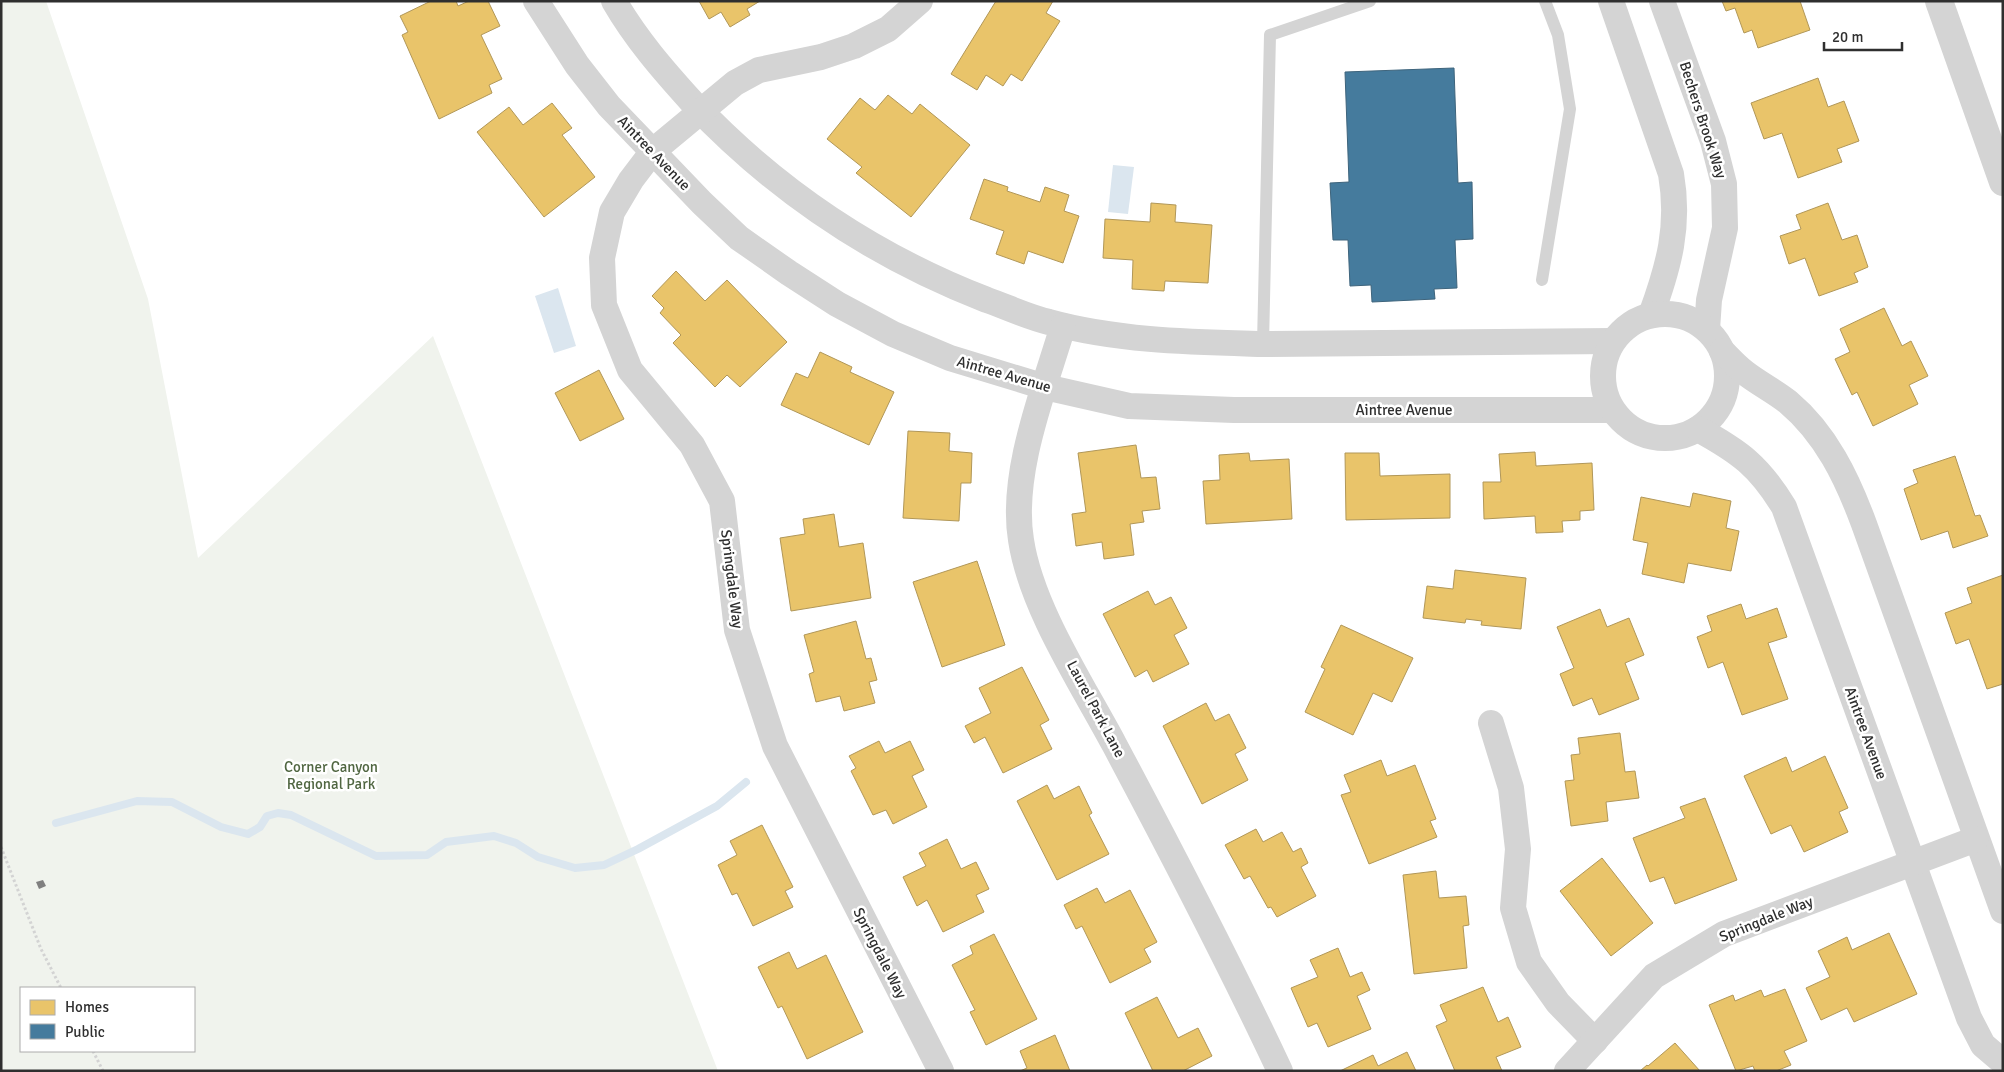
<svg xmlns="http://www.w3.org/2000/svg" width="2004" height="1072" viewBox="0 0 2004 1072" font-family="Signika,sans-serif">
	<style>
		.green { fill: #f0f3ed; fill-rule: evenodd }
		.water { fill: #dbe6ef }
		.homes { fill: #e9c46a; stroke: #b19758 }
		.public { fill: #457b9d; stroke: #3e647c }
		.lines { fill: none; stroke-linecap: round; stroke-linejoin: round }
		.stream { stroke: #dbe6ef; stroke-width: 8 }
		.building { fill: #7f7f7f }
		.path { stroke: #d3d3d3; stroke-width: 3; stroke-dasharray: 2.5 2.5; stroke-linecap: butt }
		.service { stroke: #d4d4d4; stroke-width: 12 }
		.minor { stroke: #d4d4d4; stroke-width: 26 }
		.tertiary { stroke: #d4d4d4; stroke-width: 28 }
		.labels { text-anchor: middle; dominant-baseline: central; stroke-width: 5; stroke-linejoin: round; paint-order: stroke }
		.street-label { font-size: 15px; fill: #2f2f2f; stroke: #fff }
		.park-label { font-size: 15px; fill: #506641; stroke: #fff }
	</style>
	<rect width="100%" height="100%" fill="#fff"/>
	<path class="green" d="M1,1H46L148,299L198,558L433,336L718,1071H1ZM21,988H194V1051H21Z"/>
	<g class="water">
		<path d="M1113,165L1134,167L1128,214L1108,212Z"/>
		<path d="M558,288L576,346L554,353L535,296Z"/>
	</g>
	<g class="homes">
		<path d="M431,1H456L458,6L469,1H488L500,26L481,35L502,79L489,85L492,93L439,119L402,35L408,32L400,16Z"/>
		<path d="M699,1H760L747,9L750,15L730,27L721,12L709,19Z"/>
		<path d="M996,1H1053L1046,13L1060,21L1022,81L1011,74L1003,86L986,75L977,90L951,74Z"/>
		<path d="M1722,1H1800L1810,30L1758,48L1752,30L1744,33L1735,8L1726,11Z"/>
		<path d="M1818,78L1828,107L1844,101L1859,141L1837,149L1842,162L1798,178L1782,133L1764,139L1751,103Z"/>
		<path d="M888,95L912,114L920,104L970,145L911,217L856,173L862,167L827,139L860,98L875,110Z"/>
		<path d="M552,103L572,128L562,135L595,177L544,217L477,132L509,107L523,125Z"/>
		<path d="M984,179L1008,187L1007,191L1040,202L1045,187L1069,195L1064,211L1079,216L1063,263L1028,251L1024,264L996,254L1004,231L970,219Z"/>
		<path d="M1151,203L1176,205L1175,222L1212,225L1208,283L1165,281L1164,291L1132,289L1133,260L1103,258L1105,219L1150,222Z"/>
		<path d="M1828,203L1842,240L1857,235L1868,267L1854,273L1858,282L1819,296L1805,258L1789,264L1780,236L1801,229L1796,215Z"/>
		<path d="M676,271L705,301L727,280L787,342L740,387L727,375L715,387L673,343L681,335L660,313L664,308L652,296Z"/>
		<path d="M1884,308L1902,346L1911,341L1928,376L1909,385L1918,404L1873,426L1857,392L1852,395L1835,359L1850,352L1840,329Z"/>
		<path d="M820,352L852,367L850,372L894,392L869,445L781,405L796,373L808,378Z"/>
		<path d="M599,370L624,419L580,441L555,393Z"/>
		<path d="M908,431L950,433L949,451L972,453L971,483H961L959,521L903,518Z"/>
		<path d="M1136,445L1141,478L1156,477L1160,509L1142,511L1144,522L1130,524L1134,555L1104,559L1102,542L1076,546L1072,514L1086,512L1078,453Z"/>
		<path d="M1535,452L1536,466L1592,463L1594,510L1580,511V520L1562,521L1563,532L1536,533L1535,516L1484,519L1483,482H1501L1499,454Z"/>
		<path d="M1249,453L1250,461L1289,459L1292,519L1206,524L1203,481L1220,480L1219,455Z"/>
		<path d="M1345,453H1379L1380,476L1450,474V518L1346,520Z"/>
		<path d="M1955,456L1975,516L1980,515L1988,536L1953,548L1948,531L1921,540L1904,489L1918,483L1913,470Z"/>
		<path d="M1693,493L1731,501L1726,528L1739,531L1731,571L1688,563L1684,583L1642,574L1648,543L1633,540L1641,497L1690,507Z"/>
		<path d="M834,514L839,547L863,543L871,598L791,611L780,538L805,534L803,519Z"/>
		<path d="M977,561L1005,645L942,667L913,582Z"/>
		<path d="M1455,570L1526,578L1521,629L1481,625L1482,621L1466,619L1465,623L1423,618L1427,586L1453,589Z"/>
		<path d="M2003,575V684L1987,689L1969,639L1956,644L1945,613L1972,603L1967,588Z"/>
		<path d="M1148,591L1155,605L1171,597L1187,628L1174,635L1189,664L1153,682L1147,670L1135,677L1103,614Z"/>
		<path d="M1741,604L1746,619L1777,608L1787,637L1768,643L1788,699L1742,715L1723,662L1708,668L1697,637L1712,631L1707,616Z"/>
		<path d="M1600,609L1607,627L1629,618L1644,655L1625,663L1639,699L1599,715L1592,698L1573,706L1560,674L1574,668L1557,627Z"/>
		<path d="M856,621L866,659L871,658L877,680L869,682L875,703L844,711L840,696L816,702L809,674L814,672L804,635Z"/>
		<path d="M1341,625L1413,658L1392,702L1373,693L1353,735L1305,712L1325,669L1321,667Z"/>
		<path d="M1022,667L1049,720L1040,725L1052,749L1003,773L985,737L974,743L965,726L991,713L979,688Z"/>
		<path d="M1206,703L1215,721L1229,714L1246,748L1235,754L1248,780L1202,804L1163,726Z"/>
		<path d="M1620,733L1625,772L1635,771L1639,798L1606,802L1608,821L1571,826L1565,781L1574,780L1571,755L1580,754L1578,738Z"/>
		<path d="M879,741L885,753L910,741L924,770L912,776L927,807L893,824L886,810L873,815L851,771L856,768L849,756Z"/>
		<path d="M1825,756L1848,808L1839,812L1848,832L1804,852L1791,825L1771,834L1744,776L1786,757L1792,772Z"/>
		<path d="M1381,760L1387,776L1415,765L1436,819L1430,821L1437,837L1369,864L1341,795L1351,792L1344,775Z"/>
		<path d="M1047,785L1054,799L1079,786L1092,813L1089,815L1109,854L1057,880L1017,801Z"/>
		<path d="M1705,798L1737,880L1675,904L1664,877L1650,882L1633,838L1685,818L1680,807Z"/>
		<path d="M762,825L793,887L785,891L793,907L753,926L737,893L732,895L718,865L737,855L730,841Z"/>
		<path d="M1256,829L1263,842L1282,832L1293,852L1301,848L1308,863L1301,867L1316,896L1277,917L1271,907L1268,908L1250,876L1244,879L1225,845Z"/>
		<path d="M947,839L961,869L976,862L989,889L976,895L984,912L943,932L927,900L917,906L903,877L926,866L919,853Z"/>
		<path d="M1602,858L1653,923L1611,956L1560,891Z"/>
		<path d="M1436,871L1439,898L1466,896L1469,925L1463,926L1467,968L1414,974L1403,875Z"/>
		<path d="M1097,888L1105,903L1130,890L1157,942L1144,949L1151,962L1110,983L1082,926L1076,929L1064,905Z"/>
		<path d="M1889,933L1917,994L1854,1022L1847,1008L1821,1020L1806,988L1830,977L1818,951L1847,937L1852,950Z"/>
		<path d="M994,934L1037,1019L986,1045L970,1012L975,1010L952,965L973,954L970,946Z"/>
		<path d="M1338,948L1350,977L1362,972L1370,990L1357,996L1371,1029L1328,1047L1317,1023L1308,1027L1291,988L1318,977L1310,960Z"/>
		<path d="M789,952L797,969L826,955L863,1032L807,1059L782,1006L778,1008L758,967Z"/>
		<path d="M1483,987L1498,1022L1508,1017L1521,1047L1496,1057L1502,1071H1455L1436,1026L1447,1021L1440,1005Z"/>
		<path d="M1785,989L1807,1041L1784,1051L1791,1065L1776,1071H1755L1753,1066L1736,1071L1709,1005L1733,995L1735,1001L1761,990L1764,997Z"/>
		<path d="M1157,997L1178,1038L1198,1028L1212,1056L1183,1071H1153L1125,1013Z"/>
		<path d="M1055,1035L1070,1071H1020L1027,1068L1020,1051Z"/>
		<path d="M1675,1043L1700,1071H1640L1647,1065L1648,1066Z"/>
		<path d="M1407,1052L1416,1071H1340L1373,1055L1378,1066Z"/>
	</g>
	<path class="public" d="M1454,68L1458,183L1472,182L1473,239L1455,240L1457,288L1434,289L1435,299L1372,302L1371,285L1350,286L1348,240H1333L1330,183L1349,182L1345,72Z"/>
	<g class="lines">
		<path class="stream" d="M56,823L137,801L172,802L221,827L248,834L260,827L267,816L278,813L291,815L376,856L427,855L446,842L494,836L516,843L538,857L575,868L604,865L638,849L717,806L746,782"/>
	</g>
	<path class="building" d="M43,880L46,886L39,889L36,882Z"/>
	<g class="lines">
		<g class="path">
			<path d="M1,847L41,949L61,988"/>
			<path d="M93,1051L103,1071"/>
		</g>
		<g class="service">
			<path d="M1542,280L1570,109L1558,35L1545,1"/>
			<path d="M1263,344L1270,35L1370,1"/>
		</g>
		<g class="minor">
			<path d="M536,1L577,65L609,106L702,203L739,238L789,273L837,304L893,334L950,358L1045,387L1129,406L1234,410H1612"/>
			<path d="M614,1C636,39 663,70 692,102C776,191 873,256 987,300C1007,307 1028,317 1049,322C1118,341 1192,342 1263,344L1613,341"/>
			<path d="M920,1L888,29L854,46L821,57L759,70L735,83L653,151L631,180L612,212L602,258L604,305L630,370L692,445L722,501L737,630L775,746L941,1071"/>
			<path d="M1611,1L1671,174C1680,226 1669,266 1651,315"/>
			<path d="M1662,1L1713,141L1724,184L1725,228L1709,300L1707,330"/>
			<circle cx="1665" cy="376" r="62"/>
			<path d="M1063,326C1044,390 1010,473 1021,540C1031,607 1082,684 1114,744C1171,851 1228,960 1280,1071"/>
			<path d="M1722,351C1729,358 1736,366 1744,372C1758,383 1774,391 1788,402C1826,434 1847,478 1864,524L2003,911"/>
			<path d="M1698,429C1740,452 1759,466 1784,507L1969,1018L1983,1045L2003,1062"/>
			<path d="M1491,723L1511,788L1518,849L1513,908L1529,962L1558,1003L1595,1041"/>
			<path d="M1567,1071L1654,976L1724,934L1976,839"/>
		</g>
		<path class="tertiary" d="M1939,1L2003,182"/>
	</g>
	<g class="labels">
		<g class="street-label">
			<text transform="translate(1703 120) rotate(72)">Bechers Brook Way</text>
			<text transform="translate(654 153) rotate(46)">Aintree Avenue</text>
			<text transform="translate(1004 374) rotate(16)">Aintree Avenue</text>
			<text x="1404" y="410">Aintree Avenue</text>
			<text transform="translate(732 579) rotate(83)">Springdale Way</text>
			<text transform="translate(1096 709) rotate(62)">Laurel Park Lane</text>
			<text transform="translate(1866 733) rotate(70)">Aintree Avenue</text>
			<text transform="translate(1766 919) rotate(-22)">Springdale Way</text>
			<text transform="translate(880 953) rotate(63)">Springdale Way</text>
		</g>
		<g class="park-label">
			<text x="331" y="767">Corner Canyon<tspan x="331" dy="17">Regional Park</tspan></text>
		</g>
	</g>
	<rect width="2004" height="1072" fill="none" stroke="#2f2f2f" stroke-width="5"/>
	<rect x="20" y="987" width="175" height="65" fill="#ffffff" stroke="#acacac"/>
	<rect x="30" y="1000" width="25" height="15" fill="#e9c46a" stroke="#acacac"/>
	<text x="65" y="1012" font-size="15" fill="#2f2f2f">Homes</text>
	<rect x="30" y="1024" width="25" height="15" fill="#457b9d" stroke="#acacac"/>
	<text x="65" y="1037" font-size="15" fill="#2f2f2f">Public</text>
	<path d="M1824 42v8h78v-8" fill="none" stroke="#2f2f2f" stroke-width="2.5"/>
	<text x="1832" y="42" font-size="15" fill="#2f2f2f" stroke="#ffffff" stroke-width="4" paint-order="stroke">20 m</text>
</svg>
